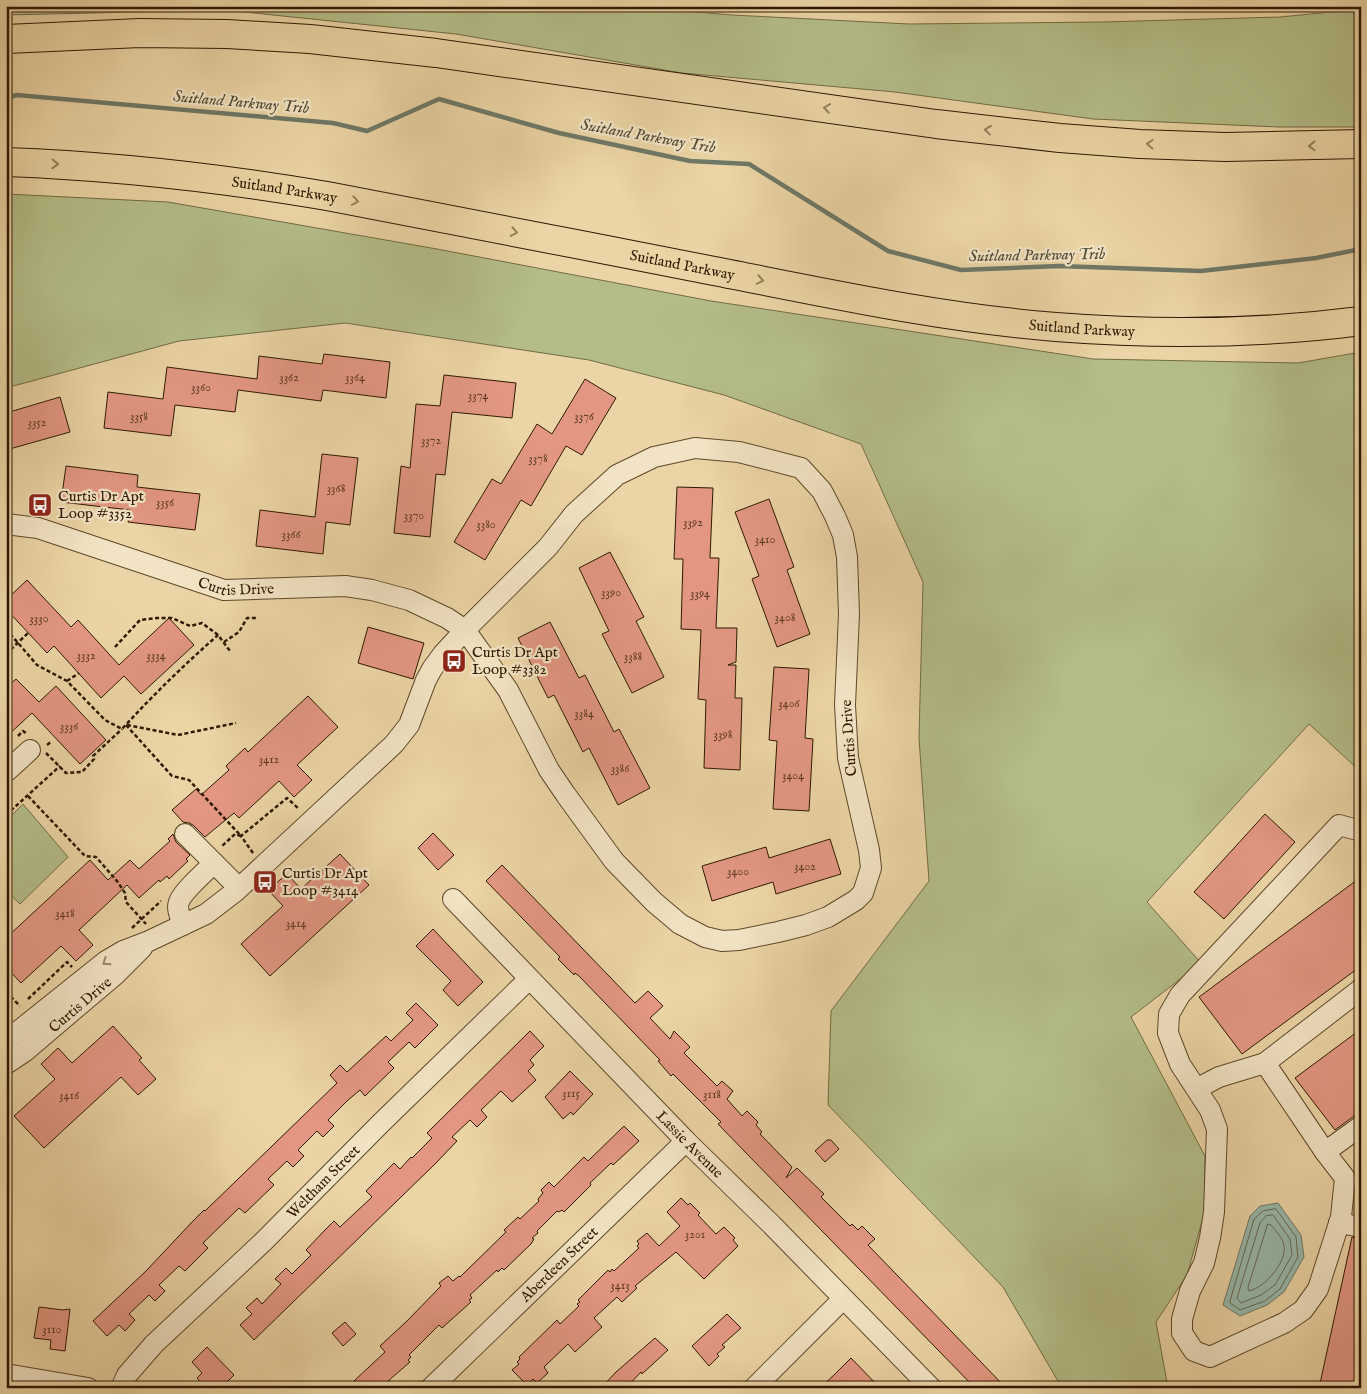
<svg xmlns="http://www.w3.org/2000/svg" width="1367" height="1394" viewBox="0 0 1367 1394" font-family="'IM FELL English',serif">
	<style>
		.green { fill: #b4bd88; stroke: #726b44 }
		.water { fill: #98b8aa; stroke: #6e7866 }
		.lines { fill: none; stroke-linecap: round; stroke-linejoin: round }
		.shore { stroke: #646855; stroke-width: 1 }
		.stream { stroke: #6e7866; stroke-width: 4.5 }
		.building { fill: #e39782; stroke: #2f1900 }
		.minor-casing { stroke: #5e4829; stroke-width: 22 }
		.highway-casing { stroke: #2f1900; stroke-width: 30 }
		.path { stroke: #2f1900; stroke-width: 2.5; stroke-dasharray: 4 2.5; stroke-linecap: butt }
		.minor { stroke: #f2e3c4; stroke-width: 20 }
		.highway { stroke: #ebd4a5; stroke-width: 28 }
		.oneway { stroke: #96805b }
		.oneway2 { stroke: #9a886c }
		.labels { text-anchor: middle; dominant-baseline: central; stroke-width: 4.5; stroke-linejoin: round; paint-order: stroke }
		.number-label { font-size: 12px; fill: #5c3820 }
		.street-label { font-size: 15px; fill: #2f1900; stroke: #f2e3c4 }
		.poi-label { font-size: 15px; fill: #2f1900; stroke: #f2e3c4; text-anchor: start }
		.water-label { font-size: 16px; font-style: italic; fill: #4e4933; stroke: #f2e3c4 }
	</style>
	<rect width="100%" height="100%" fill="#ebd4a5"/>
	<filter id="stains"><feTurbulence type="fractalNoise" baseFrequency=".004" numOctaves="4"/><feColorMatrix values="0 0 0 0 .2 0 0 0 0 .09 0 0 0 0 .02 0 0 0 .5 -.17"/></filter>
	<radialGradient id="worn" r=".72"><stop offset=".6" stop-color="#630" stop-opacity="0"/><stop offset="1" stop-color="#630" stop-opacity=".3"/></radialGradient>
	<g class="green">
		<path d="M6,6H622L732,15L909,24L1103,22L1280,17L1361,9V127H1279L1093,119L895,92L682,73L456,34L225,10L6,15Z"/>
		<path d="M6,194L168,202L437,249L711,301L1093,359L1298,363L1361,352V772L1309,724L1147,902L1201,963L1131,1017L1205,1156V1211L1187,1275L1156,1322L1168,1388H1062L1003,1287L828,1105L831,1011L929,881L919,738L923,582L861,444L724,395L589,360L345,323L179,341L6,388Z"/>
		<path d="M23,804L68,857L20,904L6,891V821Z"/>
	</g>
	<path class="water" d="M1278,1203L1301,1235L1304,1257L1284,1292L1267,1305L1240,1316L1223,1305L1250,1216L1260,1206Z"/>
	<g class="lines">
		<g class="shore">
			<path d="M1276,1209L1296,1237L1298,1257L1280,1289L1265,1301L1240,1310L1230,1303V1301L1254,1219L1263,1211Z"/>
			<path d="M1273,1215L1290,1239L1292,1255L1275,1285L1261,1295L1241,1303L1237,1298L1260,1223L1266,1216Z"/>
			<path d="M1268,1224L1271,1225C1275,1230 1281,1236 1283,1242C1290,1259 1266,1287 1249,1291L1248,1288Z"/>
		</g>
		<path class="stream" d="M6,98L17,95L333,123L367,131L439,99L559,133L690,161L749,164L888,251L961,270L1059,266L1201,271L1316,258L1361,249"/>
	</g>
	<g class="building">
		<path d="M324,354L390,362L386,398L323,390L321,401L238,390L235,412L175,405L171,436L104,428L108,392L163,399L167,367L257,379L259,356L322,364Z"/>
		<path d="M444,375L516,383L512,418L452,412L445,475L436,474L430,537L394,533L401,466L410,468L416,404L440,406Z"/>
		<path d="M585,379L616,398L582,455L566,446L531,506L521,500L485,560L454,542L492,479L501,484L537,424L552,434Z"/>
		<path d="M60,397L70,432L6,450V413Z"/>
		<path d="M322,454L358,458L350,525L326,522L323,554L256,546L260,510L315,517Z"/>
		<path d="M66,466L138,475L137,487L200,494L195,530L128,522L130,510L61,502Z"/>
		<path d="M677,487L713,488L710,558H719L716,628H737L736,662L728,665H736L735,698H742L740,770L704,768L706,700L698,699L701,630L681,629L683,559H674Z"/>
		<path d="M769,499L794,567L787,570L810,634L777,647L752,579L759,576L735,512Z"/>
		<path d="M610,552L644,617L636,621L664,677L632,693L602,634L609,631L579,568Z"/>
		<path d="M27,580L71,627L78,620L119,665L169,618L194,645L141,694L124,676L101,698L54,646L47,653L6,609V600Z"/>
		<path d="M550,622L579,678L585,675L614,732L619,729L650,788L618,805L589,748L583,752L554,695L548,698L518,638Z"/>
		<path d="M368,627L424,643L413,679L358,663Z"/>
		<path d="M774,667L809,669L805,738L813,739L809,811L773,809L777,741L769,740Z"/>
		<path d="M16,679L39,702L56,686L106,740L80,764L32,713L6,737V688Z"/>
		<path d="M308,696L338,727L297,765L312,780L294,797L279,781L239,818L234,813L205,837L193,825L189,823L183,822L172,810L196,789L201,795L229,770L226,766L245,748L248,752Z"/>
		<path d="M1265,814L1295,842L1224,919L1194,892Z"/>
		<path d="M433,833L454,855L438,870L418,848Z"/>
		<path d="M173,834L176,842L190,855L186,859L188,861L169,879L167,876L160,882L159,880L139,898L127,885L79,930L93,945L76,961L61,946L21,983L6,967V938L90,860L108,880L130,860L139,869L170,841L168,839Z"/>
		<path d="M830,839L841,874L776,894L773,882L712,901L702,866L766,847L769,858Z"/>
		<path d="M340,854L369,885L270,976L241,944L283,906L268,890L287,874L301,889Z"/>
		<path d="M502,865L635,1003L648,991L663,1006L650,1018L670,1039L674,1031L690,1047L684,1053L717,1086L722,1081L733,1091L727,1099L742,1116L747,1111L758,1122L756,1125L762,1132L760,1134L792,1167L786,1178L797,1168L824,1194L821,1197L850,1226L852,1224L858,1230L862,1226L875,1239L868,1245L1006,1388H975L749,1156L718,1124L721,1122L673,1074L671,1076L658,1061L660,1060L579,976L575,973L574,975L558,959L560,957L486,881Z"/>
		<path d="M1361,877V966L1242,1054L1199,997Z"/>
		<path d="M433,929L483,982L458,1006L443,990L451,981L416,946Z"/>
		<path d="M416,1003L438,1025L415,1048L409,1042L388,1062L394,1068L365,1096L360,1090L347,1101L328,1120L334,1126L323,1137L317,1131L298,1150L304,1156L293,1167L287,1161L268,1179L274,1185L245,1213L239,1208L203,1243L208,1248L185,1271L179,1266L159,1285L165,1291L155,1301L149,1295L129,1314L135,1320L125,1331L119,1325L107,1336L93,1321L146,1271L192,1222L204,1210L205,1211L337,1083L330,1075L340,1065L347,1072L386,1036L391,1041L413,1020L406,1013Z"/>
		<path d="M113,1026L142,1058L139,1060L156,1079L138,1095L121,1077L44,1148L14,1116L55,1079L41,1064L58,1048L72,1063Z"/>
		<path d="M1361,1029V1114L1354,1116L1335,1130L1295,1078Z"/>
		<path d="M530,1031L544,1046L530,1060L534,1065L528,1071L536,1080L512,1102L501,1091L481,1110L487,1117L477,1127L470,1120L452,1137L457,1141L435,1164L254,1340L240,1325L252,1314L246,1308L257,1298L262,1304L281,1284L275,1279L286,1268L292,1274L311,1255L306,1250L323,1232L334,1221L340,1227L372,1197L366,1191L394,1163L400,1169L411,1157L412,1158L432,1138L427,1133Z"/>
		<path d="M570,1071L593,1094L573,1115L571,1112L563,1119L545,1097Z"/>
		<path d="M624,1126L639,1141L613,1165L611,1163L590,1183L591,1185L564,1212L562,1210L559,1212L557,1211L537,1231L538,1233L532,1238L534,1239L531,1244L504,1270L502,1268L498,1272L497,1270L470,1295L472,1298L469,1300L471,1302L442,1328L439,1325L409,1355L411,1357L408,1360L410,1362L388,1381L390,1382L384,1388H360L354,1381L385,1352L380,1346L407,1321L441,1286L439,1283L448,1276L453,1281L459,1276L460,1277L506,1232L504,1230L518,1217L520,1219L539,1201L538,1199L543,1193L541,1190L549,1182L554,1187L584,1157L588,1161Z"/>
		<path d="M827,1140H831L839,1149L825,1162L815,1151Z"/>
		<path d="M681,1198L688,1205L690,1203L700,1213L698,1215L716,1234L724,1227L735,1238L733,1240L738,1246L704,1279L676,1252L635,1286L637,1288L622,1302L617,1297L594,1318L602,1327L575,1352L568,1344L544,1367L548,1373L537,1383L533,1379L527,1385L512,1370L519,1364L517,1362L520,1359L519,1357L557,1320L560,1324L579,1306L577,1304L580,1302L578,1300L608,1270L610,1272L612,1269L614,1271L639,1248L637,1246L639,1244L637,1241L647,1233L659,1246L680,1226L667,1212Z"/>
		<path d="M1352,1237L1361,1239V1388H1319Z"/>
		<path d="M39,1307L63,1310L70,1309L65,1351L50,1349L51,1340L34,1338Z"/>
		<path d="M727,1314L741,1328L722,1345L725,1347L717,1354L719,1356L709,1366L692,1346Z"/>
		<path d="M345,1322L356,1334L343,1346L332,1333Z"/>
		<path d="M655,1338L668,1350L642,1374L641,1372L626,1388H601L616,1372Z"/>
		<path d="M207,1347L234,1375L221,1388H206L197,1378L202,1373L192,1362Z"/>
		<path d="M851,1358L880,1388H820L835,1374Z"/>
	</g>
	<g class="lines">
		<defs>
			<g id="minor">
				<path d="M695,448L739,452L801,468L822,491L835,516L843,535L847,557L849,614L845,705L848,758L869,850L871,868L863,893L856,900L828,917L806,925L778,932L739,940L722,941L705,937L680,924L654,902L614,861L566,795L549,770L508,690L465,630L548,547L574,514L617,475L654,457Z"/>
				<path id="s1" d="M6,524L38,528L224,590L345,586L372,590L409,600L447,618L465,630L443,654L432,669L426,680L409,725L394,744L236,891L206,914L149,941L123,951L106,961L6,1041"/>
				<path d="M6,772L30,750"/>
				<path d="M185,834L239,888"/>
				<path id="s2" d="M453,899L686,1141L772,1225L931,1388"/>
				<path d="M183,925C181,918 176,909 179,902C182,892 206,871 214,863"/>
				<path d="M1265,1063L1325,1152L1345,1178L1341,1217L1318,1289L1303,1310L1284,1323L1210,1357L1194,1351L1182,1333V1319L1190,1291L1204,1263L1210,1238L1214,1212L1217,1129L1210,1110L1180,1064L1168,1033L1169,1014L1180,995L1339,825L1361,831"/>
				<path id="s3" d="M6,1064L24,1052L116,974L142,948"/>
				<path d="M1198,1088L1219,1077L1265,1063L1361,989"/>
				<path d="M1325,1152L1361,1126"/>
				<path d="M1339,1223L1361,1227"/>
				<path d="M6,1374L88,1388"/>
				<path id="s4" d="M121,1388L127,1375L154,1344L263,1242L381,1123L529,979"/>
				<path id="s5" d="M431,1388L686,1141"/>
				<path d="M754,1388L843,1299"/>
			</g>
			<g id="highway">
				<path d="M6,39L140,33L227,34L310,39L436,53L936,124L1060,138L1140,144L1225,147L1361,144"/>
				<path id="s6" d="M6,162C114,166 221,178 327,196C456,220 585,246 714,271C827,293 941,318 1056,327C1158,335 1260,334 1361,321"/>
			</g>
		</defs>
		<use href="#minor" class="minor-casing"/>
		<use href="#highway" class="highway-casing"/>
		<g class="path">
			<path d="M6,589L12,594"/>
			<path d="M6,629L37,665L67,681L105,720L122,729C153,695 184,665 218,635"/>
			<path d="M224,642L239,632L247,618H257"/>
			<path d="M115,647L140,620L157,618H172L190,626L202,623L218,635L230,651"/>
			<path d="M6,654L28,633"/>
			<path d="M67,681L79,673"/>
			<path d="M126,725L172,776L189,780L241,836L235,834L221,847"/>
			<path d="M127,725L178,735L236,723"/>
			<path d="M18,736L23,731L27,734"/>
			<path d="M47,745L52,741"/>
			<path d="M46,753L66,773L82,772L94,759L93,756L122,729"/>
			<path d="M28,796L85,856L96,857L117,881L125,893L126,902L146,924"/>
			<path d="M6,815L60,766"/>
			<path d="M253,853L241,836L287,798L299,809"/>
			<path d="M132,928L161,901"/>
			<path d="M6,992L20,1006"/>
			<path d="M28,999L67,962L72,967"/>
		</g>
		<use href="#minor" class="minor"/>
		<use href="#highway" class="highway"/>
	</g>
	<defs><path id="oneway-chevron" d="M-2-3.5L2.5 0L-2 3.5" fill="none" stroke-width="1.6" stroke-linecap="round" stroke-linejoin="round" transform="scale(1.25)"/></defs>
	<g class="oneway">
		<use href="#oneway-chevron" transform="translate(827 108) rotate(-172)"/>
		<use href="#oneway-chevron" transform="translate(988 130) rotate(-174)"/>
		<use href="#oneway-chevron" transform="translate(1150 144) rotate(-177)"/>
		<use href="#oneway-chevron" transform="translate(1312 146) rotate(178)"/>
		<use href="#oneway-chevron" transform="translate(55 164) rotate(3)"/>
		<use href="#oneway-chevron" transform="translate(355 201) rotate(11)"/>
		<use href="#oneway-chevron" transform="translate(514 232) rotate(11)"/>
		<use href="#oneway-chevron" transform="translate(760 280) rotate(11)"/>
	</g>
	<use class="oneway2" href="#oneway-chevron" transform="translate(106 962) rotate(145)"/>
	<defs>
		<symbol id="bus-square" viewBox="-11 -11 22 22"><rect x="-9" y="-9" width="18" height="18" rx="4" fill="#8f2418" stroke="#f2e3c4"/><path d="M-5-6H5V4H4V6H2V4H-2V6H-4V4H-5ZM-3.5-4V0h7V-4ZM-3.5 1.2v1.5H-2V1.2ZM2 1.2v1.5H3.5V1.2Z" fill="#fff"/></symbol>
	</defs>
	<g fill-rule="evenodd">
		<use href="#bus-square" x="26" y="491" width="28" height="28"/>
		<use href="#bus-square" x="440" y="647" width="28" height="28"/>
		<use href="#bus-square" x="251" y="868" width="28" height="28"/>
	</g>
	<g class="labels">
		<g class="number-label">
			<text x="289" y="377">3362</text>
			<text x="355" y="377">3364</text>
			<text x="201" y="387">3360</text>
			<text x="478" y="395">3374</text>
			<text x="139" y="416">3358</text>
			<text x="584" y="416">3376</text>
			<text x="37" y="422">3352</text>
			<text x="431" y="440">3372</text>
			<text x="538" y="458">3378</text>
			<text x="336" y="488">3368</text>
			<text x="165" y="502">3356</text>
			<text x="414" y="515">3370</text>
			<text x="693" y="522">3392</text>
			<text x="486" y="524">3380</text>
			<text x="291" y="534">3366</text>
			<text x="765" y="539">3410</text>
			<text x="611" y="592">3390</text>
			<text x="700" y="593">3394</text>
			<text x="785" y="617">3408</text>
			<text x="39" y="618">3330</text>
			<text x="86" y="655">3332</text>
			<text x="156" y="655">3334</text>
			<text x="633" y="656">3388</text>
			<text x="789" y="703">3406</text>
			<text x="584" y="713">3384</text>
			<text x="69" y="726">3336</text>
			<text x="723" y="734">3398</text>
			<text x="269" y="759">3412</text>
			<text x="620" y="768">3386</text>
			<text x="793" y="775">3404</text>
			<text x="805" y="866">3402</text>
			<text x="738" y="871">3400</text>
			<text x="65" y="913">3418</text>
			<text x="296" y="923">3414</text>
			<text x="571" y="1093">3115</text>
			<text x="712" y="1094">3118</text>
			<text x="69" y="1095">3416</text>
			<text x="695" y="1234">3201</text>
			<text x="620" y="1285">3413</text>
			<text x="52" y="1329">3110</text>
		</g>
		<g class="street-label">
			<text stroke="none"><textPath href="#s6" startOffset="280">Suitland Parkway</textPath></text>
			<text stroke="none"><textPath href="#s6" startOffset="685">Suitland Parkway</textPath></text>
			<text stroke="none"><textPath href="#s6" startOffset="1090">Suitland Parkway</textPath></text>
			<text stroke="none"><textPath href="#s1" startOffset="240">Curtis Drive</textPath></text>
			<text transform="translate(849 738) rotate(-94)">Curtis Drive</text>
			<text stroke="none"><textPath href="#s3" startOffset="95">Curtis Drive</textPath></text>
			<text stroke="none"><textPath href="#s2" startOffset="341">Lassie Avenue</textPath></text>
			<text stroke="none"><textPath href="#s4" startOffset="290">Weltham Street</textPath></text>
			<text stroke="none"><textPath href="#s5" startOffset="178">Aberdeen Street</textPath></text>
		</g>
		<g class="poi-label">
			<text x="58" y="496">Curtis Dr Apt<tspan x="58" dy="17">Loop #3352</tspan></text>
			<text x="472" y="652">Curtis Dr Apt<tspan x="472" dy="17">Loop #3382</tspan></text>
			<text x="282" y="873">Curtis Dr Apt<tspan x="282" dy="17">Loop #3414</tspan></text>
		</g>
		<g class="water-label">
			<text transform="translate(241 103) rotate(5)">Suitland Parkway Trib</text>
			<text transform="translate(648 137) rotate(10)">Suitland Parkway Trib</text>
			<text transform="translate(1037 256) rotate(-1)">Suitland Parkway Trib</text>
		</g>
	</g>
	<rect width="1367" height="1394" fill="none" stroke="#ebd4a5" stroke-width="25"/>
	<rect x="8" y="8" width="1352" height="1379" fill="none" stroke="#2f1900" stroke-width="2.5"/>
	<rect x="12" y="12" width="1342" height="1369" fill="none" stroke="#2f1900"/>
	<rect width="100%" height="100%" filter="url(#stains)"/>
	<rect width="100%" height="100%" fill="url(#worn)"/>
</svg>
